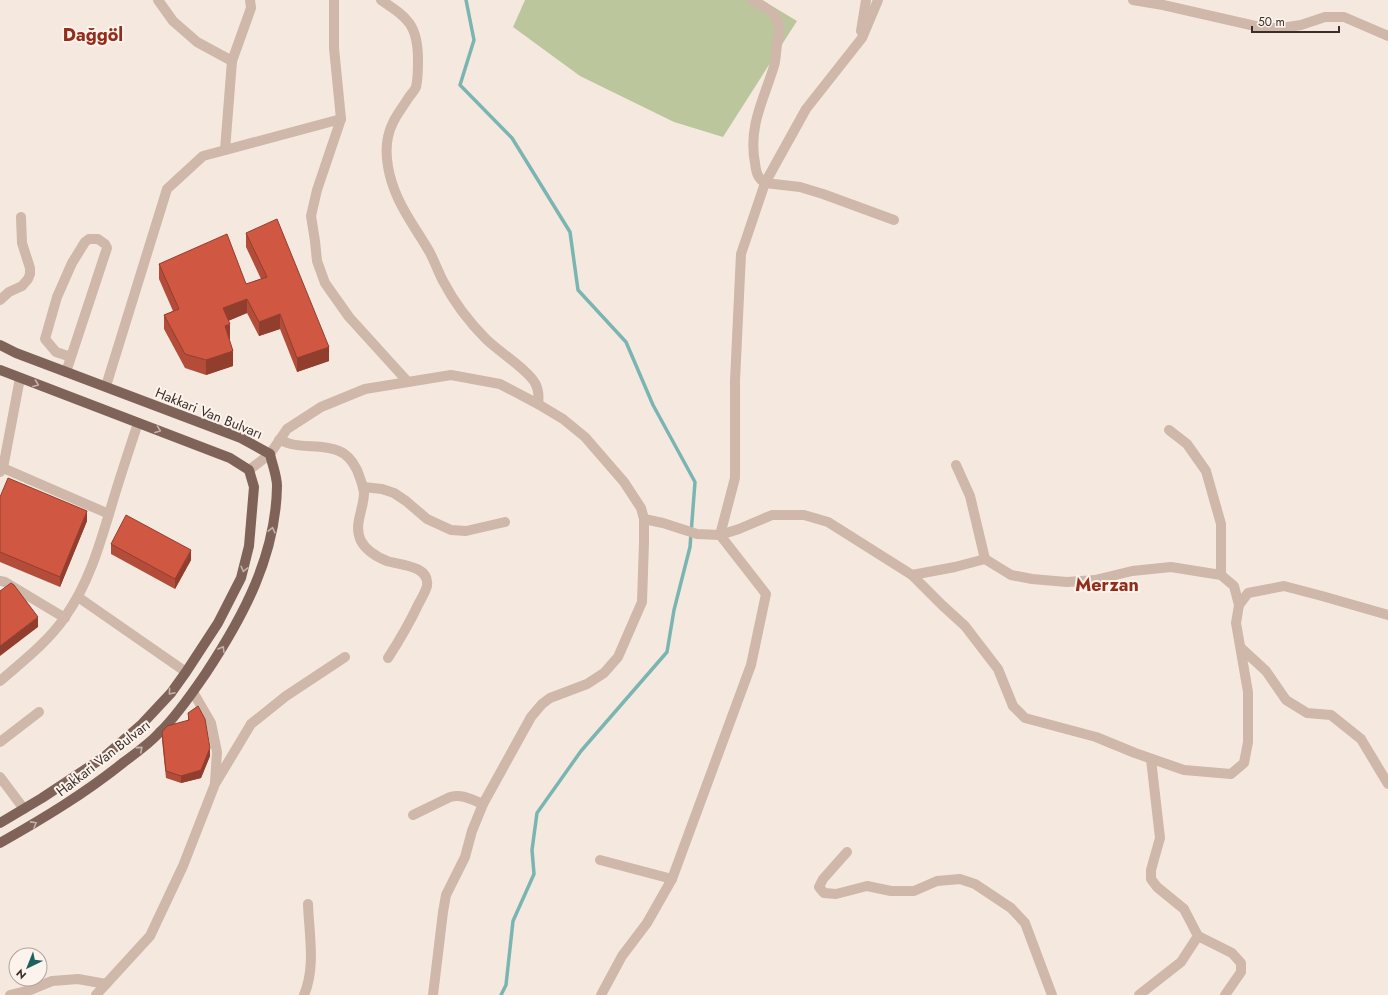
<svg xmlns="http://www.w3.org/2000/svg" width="1388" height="995" viewBox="0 0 1388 995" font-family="Jost,sans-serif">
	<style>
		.green { fill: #bcc69d }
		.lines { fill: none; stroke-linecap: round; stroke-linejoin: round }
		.stream { stroke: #7bb5b2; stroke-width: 3.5 }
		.minor { stroke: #cfb7a9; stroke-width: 10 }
		.major { stroke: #7f6359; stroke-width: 10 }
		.wall { fill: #b34c39 }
		.shaded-wall { fill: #923e2e }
		.building { fill: #d05842; stroke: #923e2e }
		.oneway { stroke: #c4b2aa }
		.labels { text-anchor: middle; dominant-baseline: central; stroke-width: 4; stroke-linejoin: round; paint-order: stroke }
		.street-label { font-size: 14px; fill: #3b2e2a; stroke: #fcf3ec }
		.district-label { font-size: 18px; font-weight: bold; fill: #922d1b; stroke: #fcf3ec }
	</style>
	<rect width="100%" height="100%" fill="#f5e9df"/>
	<path class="green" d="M525,0H762L797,21L723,137L674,122L580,76L513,27Z"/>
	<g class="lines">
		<path class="stream" d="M466,0L474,40L460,85L512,138L570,232L578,290L626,342L653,405L695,482L690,547L674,610L667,652L581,751L537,813L532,850L534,874L513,921L506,985L501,995"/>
		<g class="minor">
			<path d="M158,0L173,21L197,42L232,61"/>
			<path d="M334,0V48L341,119L317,190L311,216L315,241L317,261L325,283L349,317L408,382"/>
			<path d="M381,0C408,18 418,25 418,60C418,68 418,79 416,87C415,90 411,94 409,97C401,110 391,121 388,137C384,155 389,178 397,196C405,215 418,232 429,251C434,260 438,271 443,281C454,302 469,322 486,339C498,351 528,370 535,383C539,390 539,397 538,404"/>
			<path d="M752,0C763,6 774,11 778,23C781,30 778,38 777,44C776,51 776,59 774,66C764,99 748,126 755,163C756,171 757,178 765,183L800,187L823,194L894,220"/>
			<path d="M1133,0L1163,5L1264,28H1281L1301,25L1325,17H1344L1388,36"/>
			<path d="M861,31L866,0"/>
			<path d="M225,150L232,61L251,8L250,0"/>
			<path d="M0,300L9,292L22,286L28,279L30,274V268L22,243L21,217"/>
			<path d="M66,372L71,357L107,248L105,244L98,239H89L85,242L72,263L57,297L45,339L56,352L71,357"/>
			<path d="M106,386L167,189L203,156L341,119"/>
			<path d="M1169,430L1187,444L1206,471L1221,524V575"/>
			<path d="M279,440C283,441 287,443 291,444C306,448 324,444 339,451C347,454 353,462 357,470C360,478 363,485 364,493C364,509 353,525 361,541C366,550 377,557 387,561C399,565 430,565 427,586C425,593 421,599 418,605C409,624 399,641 388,658"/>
			<path d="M956,465L970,496L985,559"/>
			<path d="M3,468L109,514"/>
			<path d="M249,470L270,454L287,429L321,407L365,389L451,375L500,384L538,404L563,419L585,437L624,482L641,508L644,519V542L642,602L618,657L604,673L587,684L550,698L542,704L531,717L483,804L472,831L465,857L446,895L443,912L433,995"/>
			<path d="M0,472L3,468L20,378"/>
			<path d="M363,487L382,489L394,493L406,501L427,519L451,530L466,531L505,522"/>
			<path d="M644,519L663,523L697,534L720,535L739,529L772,515H804L828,522L912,575L942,605L965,626L998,669L1013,706L1025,718L1096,737L1135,753L1184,770L1231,774L1244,763L1248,742V692L1236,623L1239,605L1248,593L1284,586L1322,596L1388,615"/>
			<path d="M912,575L955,567L985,559L1011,575L1032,579L1067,582L1095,580L1132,571L1171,567L1221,575L1234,586L1239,605"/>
			<path d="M0,581L5,582L65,618"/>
			<path d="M78,597L186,672"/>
			<path d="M1241,648L1266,671L1286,700L1307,713L1331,715L1361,739L1388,784"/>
			<path d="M0,681C23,661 48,642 65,617C89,583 100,544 112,504C120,477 129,450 138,423"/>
			<path d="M193,692L211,723L217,752L215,782"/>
			<path d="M0,742L39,712"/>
			<path d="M0,777L24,809"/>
			<path d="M413,815L450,797C463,794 470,799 483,804"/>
			<path d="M847,852L823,879L819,887L824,893L836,894L867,886L891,891H914L937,881L960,879L975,884L1011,908L1025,923L1052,995"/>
			<path d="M600,860L672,879"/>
			<path d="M1198,936L1232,953L1241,963V972L1225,995"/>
			<path d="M10,995L30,990L52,981L78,979L106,984"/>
			<path d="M96,995L150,936L183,866L215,784L251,724L286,696L345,657"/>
			<path d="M304,995C316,967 309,934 308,904"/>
			<path d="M601,995L622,956L647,923L672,879L751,665L766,594L720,535L735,478V381L741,254L765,183L806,109L862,38L878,0"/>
			<path d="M1139,995L1181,962L1198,936L1184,909L1157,887L1151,879V870L1160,838L1151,759"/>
		</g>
		<g class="major">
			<path d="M0,345L16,353L241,438L270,454C272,464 277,476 277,486C276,556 243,617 206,673C193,692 176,717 159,733C149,744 136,753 124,762C84,794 44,818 0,843"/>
			<path d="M0,370L230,458L249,470L254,487L249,546L241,578L218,623L186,672L171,693L142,724L104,757L42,798L0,823"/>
		</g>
	</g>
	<g class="wall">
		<path d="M246,233L329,361L297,372L280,329L259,336L247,313L228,321L229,339L233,366L206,375L185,368L164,329V315L173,311L159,279V264L246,284L261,279L246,247Z"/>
		<path d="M0,497L87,521L60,587L0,562Z"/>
		<path d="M111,544L191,560L175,589L111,554Z"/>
		<path d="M188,713L210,756L201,778L181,783L166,778L162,740V732L188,720Z"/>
	</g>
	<g class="shaded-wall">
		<path d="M247,299V313L223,323V308Z"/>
		<path d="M280,314V329L259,336V322Z"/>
		<path d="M230,324V339L225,341V326Z"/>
		<path d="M329,347V361L297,372V358Z"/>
		<path d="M233,351V366L206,375V360Z"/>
		<path d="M87,511V521L60,587V577Z"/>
		<path d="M191,550V560L175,589V579Z"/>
		<path d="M38,617V627L0,656V646Z"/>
		<path d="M210,748V756L201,778L181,783V776Z"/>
	</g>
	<g class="building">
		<path d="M277,219L329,347L297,358L280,314L259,322L247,299L223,308L230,324L225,326L233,351L206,360L185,354L164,315L179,309L159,264L227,234L246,284L267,277L246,233Z"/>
		<path d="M8,478L87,511L60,577L0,552V497Z"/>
		<path d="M126,515L191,550L175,579L111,544Z"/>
		<path d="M11,583L14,585L38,617L0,646V591Z"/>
		<path d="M198,706L205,719L210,748L201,770L181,776L166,771L162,732L167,726L189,720L188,713Z"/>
	</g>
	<defs><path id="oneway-chevron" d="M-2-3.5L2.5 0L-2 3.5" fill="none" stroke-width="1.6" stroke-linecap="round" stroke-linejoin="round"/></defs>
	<g class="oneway">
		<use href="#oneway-chevron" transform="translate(36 384) rotate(21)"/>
		<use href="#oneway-chevron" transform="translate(158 430) rotate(21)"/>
		<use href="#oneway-chevron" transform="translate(272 530) rotate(-76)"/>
		<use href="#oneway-chevron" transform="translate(244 569) rotate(104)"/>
		<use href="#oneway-chevron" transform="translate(222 649) rotate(-59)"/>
		<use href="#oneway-chevron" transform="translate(171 692) rotate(130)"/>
		<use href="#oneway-chevron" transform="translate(140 749) rotate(-40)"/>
		<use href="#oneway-chevron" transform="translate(34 824) rotate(-29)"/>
	</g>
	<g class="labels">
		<g class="street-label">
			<text transform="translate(209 413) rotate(22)">Hakkari Van Bulvarı</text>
			<text transform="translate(103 758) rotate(-38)">Hakkari Van Bulvarı</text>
		</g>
		<g class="district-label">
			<text x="93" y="35">Dağgöl</text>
			<text x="1107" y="585">Merzan</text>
		</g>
	</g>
	<g transform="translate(28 967) rotate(223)"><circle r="19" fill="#fcf3ec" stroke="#afa49e"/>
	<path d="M0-3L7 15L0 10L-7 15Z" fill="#1b6160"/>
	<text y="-6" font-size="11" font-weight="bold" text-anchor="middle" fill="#3b2e2a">N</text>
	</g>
	<path d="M1252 26v6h87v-6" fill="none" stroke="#3b2e2a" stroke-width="2"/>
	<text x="1258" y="26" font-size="12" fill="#3b2e2a" stroke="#fcf3ec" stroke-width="3" paint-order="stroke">50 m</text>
</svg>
